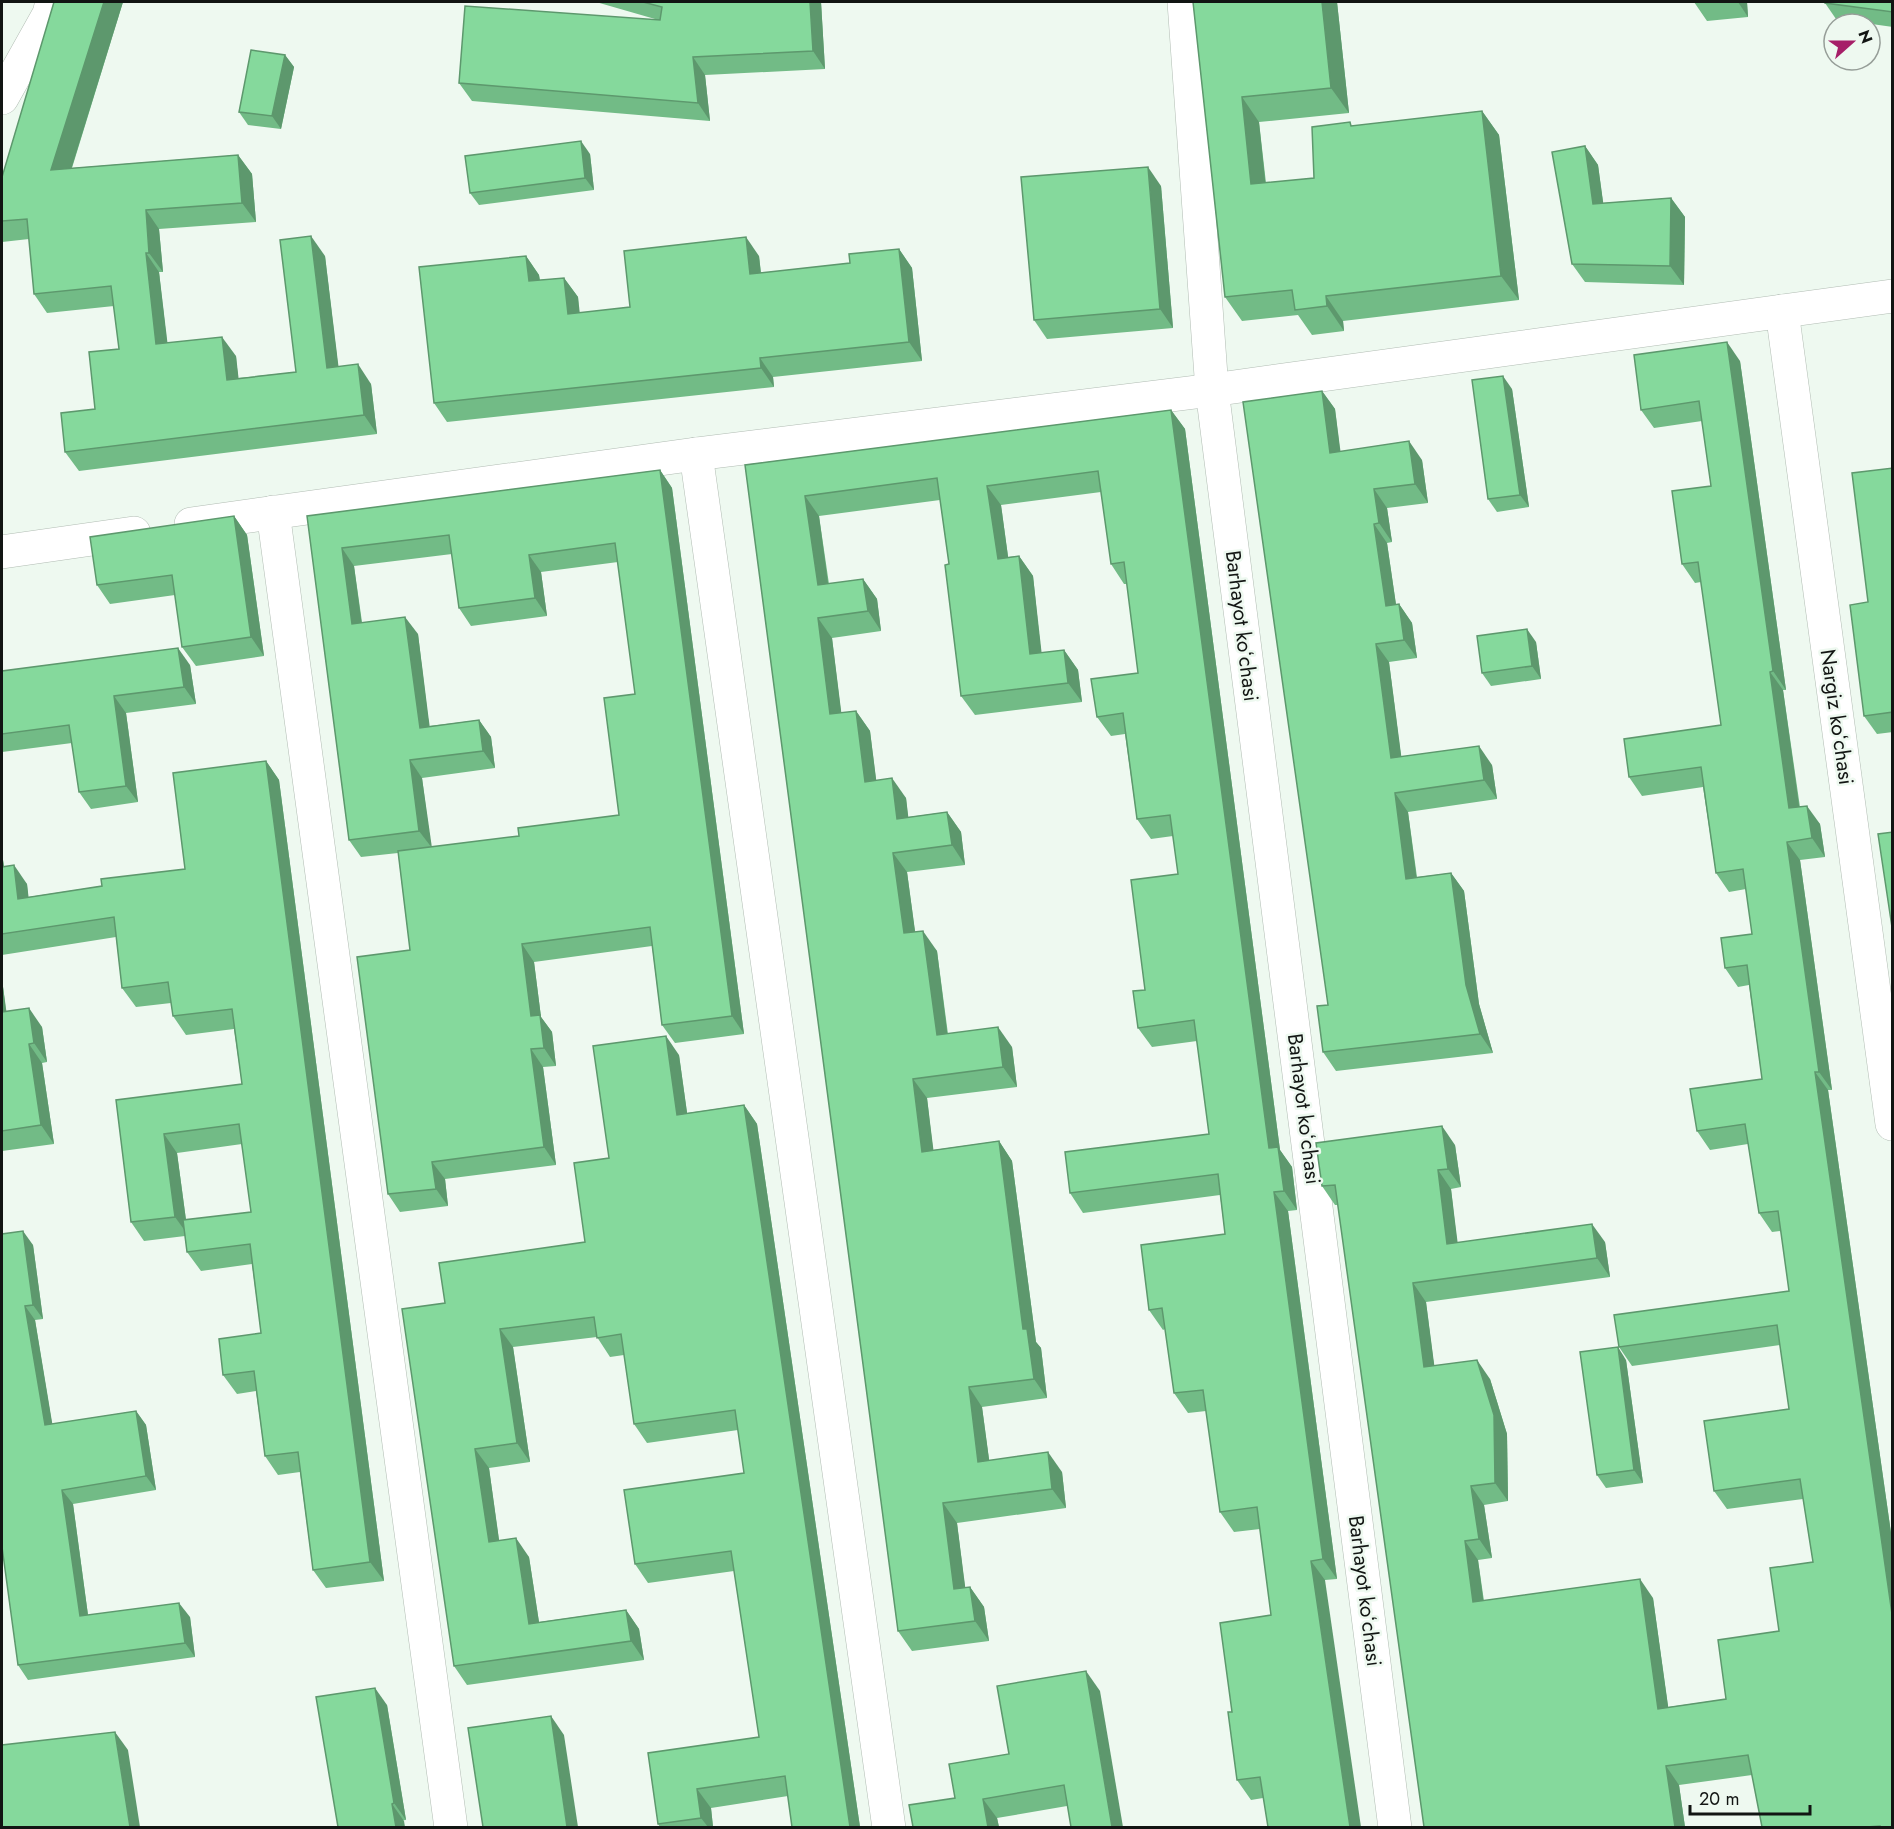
<svg xmlns="http://www.w3.org/2000/svg" width="1894" height="1829" viewBox="0 0 1894 1829" font-family="Jost,sans-serif">
	<style>
		.lines { fill: none; stroke-linecap: round; stroke-linejoin: round }
		.minor-casing { stroke: #b1bcb3; stroke-width: 34 }
		.minor { stroke: #fff; stroke-width: 33 }
		.wall { fill: #72bb86; fill-rule: evenodd }
		.shaded-wall { fill: #5d986d }
		.building { fill: #85d99c; stroke: #5d986d; stroke-width: 1.5 }
		.labels { text-anchor: middle; dominant-baseline: central; stroke-width: 5; stroke-linejoin: round; paint-order: stroke }
		.street-label { font-size: 21px; fill: #121513; stroke: #eef9f0 }
	</style>
	<rect width="100%" height="100%" fill="#eef9f0"/>
	<g class="lines">
		<defs>
			<g id="minor">
				<path d="M1184,2L1212,390L1395,1828"/>
				<path d="M2,98L49,14L52,2"/>
				<path d="M1782,311L1892,1124"/>
				<path d="M696,454L889,1828"/>
				<path d="M273,512L451,1828"/>
				<path d="M191,524L696,454L1212,390L1892,296"/>
				<path d="M2,552L134,533"/>
			</g>
		</defs>
		<use href="#minor" class="minor-casing"/>
		<use href="#minor" class="minor"/>
	</g>
	<g class="wall">
		<path d="M54,2H123L72,168L238,155L252,174L256,222L159,229L163,272H159L167,343L236,356L238,378L296,372L325,256L338,366L371,384L377,434L79,471L65,452L95,409L119,349L114,306L47,313L34,294L29,239L2,242V177Z"/>
		<path d="M596,2H821L825,69L705,75L710,121L472,101L459,83L655,19Z"/>
		<path d="M1193,2H1337L1349,113L1259,122L1266,183L1314,178L1353,126L1482,111L1499,135L1519,300L1343,321L1344,331L1312,335L1298,315L1242,321L1225,297Z"/>
		<path d="M1694,2H1693H1747L1748,17L1707,21Z"/>
		<path d="M1893,2V27L1836,19L1825,3Z"/>
		<path d="M285,55L294,67L281,129L248,125L239,112Z"/>
		<path d="M1585,146L1598,165L1603,203L1671,198L1685,217L1684,285L1585,282L1572,264Z"/>
		<path d="M590,154L594,190L479,205L470,193Z"/>
		<path d="M1161,186L1173,328L1047,339L1034,320Z"/>
		<path d="M899,249L912,268L922,361L773,377L774,387L447,422L434,403L526,256L539,275L540,280L564,278L578,297L579,313L630,307L759,256L761,273L850,263Z"/>
		<path d="M1740,361L1786,690H1783L1800,807L1820,824L1825,857L1800,860L1832,1090H1828L1893,1547V1827H1762L1752,1775L1679,1785L1685,1827H1424L1338,1205H1335L1322,1186L1455,1145L1461,1187L1451,1189L1457,1242H1605L1610,1277L1426,1302L1434,1366L1490,1379L1507,1434L1508,1501L1484,1505L1492,1558L1478,1560L1484,1601L1653,1598L1668,1707L1726,1699L1779,1631L1813,1562L1803,1499L1727,1509L1714,1491L1789,1409L1780,1345L1632,1366L1619,1347L1789,1291L1781,1231L1772,1232L1759,1213L1748,1144L1710,1150L1697,1131L1762,1079L1749,985L1738,987L1725,968L1752,934L1746,889L1729,892L1716,873L1703,787L1642,796L1629,777L1721,725L1701,582L1695,583L1682,564L1711,486L1702,421L1654,428L1641,410Z"/>
		<path d="M1512,389L1529,507L1497,512L1488,499Z"/>
		<path d="M1322,391L1335,409L1340,451L1422,460L1428,503L1387,508L1392,542L1387,543L1396,605L1399,604L1412,623L1417,658L1389,662L1401,757L1492,765L1497,799L1408,812L1417,877L1451,873L1464,891L1479,1004L1493,1053L1336,1071L1323,1052L1328,1005Z"/>
		<path d="M1171,410L1185,429L1280,1150L1292,1167L1297,1210L1288,1211L1337,1579L1325,1580L1263,1798L1251,1800L1237,1780L1232,1712L1271,1615L1260,1529L1234,1532L1220,1512L1206,1411L1188,1413L1174,1393L1165,1329L1163,1330L1149,1310L1225,1234L1220,1195L1083,1213L1070,1193L1209,1134L1197,1041L1152,1047L1138,1028L1145,990L1178,874L1173,836L1151,839L1137,819L1125,734L1111,736L1097,717L1138,673L1127,584H1124L1111,564L1101,492L1001,505L1008,557L1019,556L1033,576L1041,653L1064,650L1078,670L1082,702L975,715L961,696L949,564L940,500L819,516L829,584L863,579L877,599L881,631L832,638L841,713L856,711L870,731L876,780L906,798L908,817L947,812L961,832L965,865L907,872L915,932L937,951L948,1034L1012,1047L1017,1087L927,1098L933,1150L999,1141L1012,1161L1036,1342L1041,1348L1047,1398L982,1407L989,1460L1062,1472L1066,1508L957,1523L965,1588L970,1587L984,1607L989,1641L912,1651L898,1631L745,465Z"/>
		<path d="M1893,468V732L1877,734L1864,716L1868,602Z"/>
		<path d="M660,470L672,488L744,1034L675,1043L662,1025L652,946L534,962L541,1017L552,1032L556,1066L543,1067L556,1165L445,1179L448,1206L400,1212L388,1194L410,950L398,853L361,857L349,840L307,516ZM452,554L459,608L471,626L547,616L541,572L618,562L635,694L619,815L519,836L431,847L422,778L495,768L491,737L479,720L429,726L418,634L362,622L354,566Z"/>
		<path d="M234,516L247,535L264,656L196,666L182,647L175,595L110,604L97,585Z"/>
		<path d="M1536,642L1541,679L1491,686L1482,673Z"/>
		<path d="M190,665L196,704L126,713L138,802L91,809L79,792L72,743L2,752V671Z"/>
		<path d="M266,761L279,780L384,1581L326,1588L313,1570L300,1472L278,1475L265,1456L256,1391L237,1394L223,1375L261,1333L252,1264L201,1271L187,1252L185,1236L144,1241L131,1222L116,1100L242,1084L234,1029L186,1035L173,1016L171,1003L136,1007L122,988L116,937L2,955V853L4,867L27,884L28,897L102,886L185,869ZM242,1144L251,1212L186,1220L177,1153Z"/>
		<path d="M2,979L6,1011L42,1027L47,1062L42,1063L54,1144L2,1151Z"/>
		<path d="M679,1055L687,1113L744,1105L757,1124L860,1827H792L788,1796L711,1808L713,1827H660L658,1824L648,1753L759,1737L734,1571L648,1583L635,1564L744,1473L738,1430L647,1443L634,1424L624,1355L610,1357L597,1337L513,1347L530,1462L489,1468L499,1541L529,1557L539,1622L626,1610L639,1629L644,1660L467,1685L454,1666L445,1303L585,1242L609,1158Z"/>
		<path d="M2,1234L33,1245L43,1319L35,1320L52,1424L136,1411L146,1425L156,1490L73,1504L88,1615L190,1617L195,1657L28,1680L18,1665Z"/>
		<path d="M1626,1360L1643,1483L1606,1488L1597,1475Z"/>
		<path d="M1100,1691L1067,1806L997,1818L999,1827H913L955,1798L1009,1754Z"/>
		<path d="M387,1705L406,1820L338,1827Z"/>
	</g>
	<g class="shaded-wall">
		<path d="M104,2H123L65,189L51,170Z"/>
		<path d="M810,2H821L825,69L813,51Z"/>
		<path d="M1322,2H1337L1349,113L1331,88Z"/>
		<path d="M1738,2H1747L1748,17Z"/>
		<path d="M285,55L294,67L281,129L272,116Z"/>
		<path d="M693,57L705,75L710,121L698,103Z"/>
		<path d="M1242,97L1259,122L1268,208L1251,184Z"/>
		<path d="M1482,111L1499,135L1519,300L1501,276Z"/>
		<path d="M581,141L590,154L594,190L585,178Z"/>
		<path d="M1585,146L1598,165L1606,223L1593,204Z"/>
		<path d="M238,155L252,174L256,222L242,203Z"/>
		<path d="M1148,167L1161,186L1173,328L1160,309Z"/>
		<path d="M1671,198L1685,217L1684,285L1670,266Z"/>
		<path d="M146,210L159,229L163,272L149,253Z"/>
		<path d="M311,236L325,256L341,387L327,368Z"/>
		<path d="M746,237L759,256L763,293L750,274Z"/>
		<path d="M899,249L912,268L922,361L909,342Z"/>
		<path d="M146,253L159,272L170,364L156,344Z"/>
		<path d="M526,256L539,275L542,300L529,281Z"/>
		<path d="M564,278L578,297L582,333L568,314Z"/>
		<path d="M1326,296L1343,321L1344,331L1327,306Z"/>
		<path d="M222,337L236,356L241,399L227,380Z"/>
		<path d="M1727,342L1740,361L1786,690L1773,671Z"/>
		<path d="M760,358L773,377L774,387L761,368Z"/>
		<path d="M358,364L371,384L377,434L364,415Z"/>
		<path d="M1503,376L1512,389L1529,507L1520,495Z"/>
		<path d="M1322,391L1335,409L1343,471L1330,453Z"/>
		<path d="M1171,410L1185,429L1280,1150L1292,1167L1297,1210L1284,1191L1269,1148Z"/>
		<path d="M1409,441L1422,460L1428,503L1415,484Z"/>
		<path d="M660,470L672,488L744,1034L732,1016Z"/>
		<path d="M987,486L1001,505L1011,578L998,559Z"/>
		<path d="M1374,489L1387,508L1392,542L1379,523Z"/>
		<path d="M805,496L819,516L831,605L818,585Z"/>
		<path d="M234,516L247,535L264,656L251,637Z"/>
		<path d="M1374,524L1387,543L1399,625L1386,606Z"/>
		<path d="M342,548L354,566L364,641L352,624Z"/>
		<path d="M529,555L541,572L547,616L535,598Z"/>
		<path d="M1019,556L1033,576L1044,674L1030,654Z"/>
		<path d="M863,579L877,599L881,631L868,611Z"/>
		<path d="M1399,604L1412,623L1417,658L1404,640Z"/>
		<path d="M405,617L418,634L432,745L420,728Z"/>
		<path d="M818,618L832,638L844,734L830,714Z"/>
		<path d="M1527,629L1536,642L1541,679L1532,666Z"/>
		<path d="M1376,644L1389,662L1404,777L1391,758Z"/>
		<path d="M178,648L190,665L196,704L184,687Z"/>
		<path d="M1064,650L1078,670L1082,702L1068,683Z"/>
		<path d="M1770,672L1783,690L1802,827L1789,808Z"/>
		<path d="M114,696L126,713L138,802L126,786Z"/>
		<path d="M856,711L870,731L879,802L865,782Z"/>
		<path d="M479,720L491,737L495,768L483,751Z"/>
		<path d="M1479,746L1492,765L1497,799L1484,780Z"/>
		<path d="M410,760L422,778L432,848L419,831Z"/>
		<path d="M266,761L279,780L384,1581L370,1562Z"/>
		<path d="M892,778L906,798L911,839L897,819Z"/>
		<path d="M1395,793L1408,812L1419,897L1406,879Z"/>
		<path d="M1807,806L1820,824L1825,857L1812,838Z"/>
		<path d="M947,812L961,832L965,865L952,845Z"/>
		<path d="M1787,842L1800,860L1832,1090L1819,1072Z"/>
		<path d="M2,853L7,887L2,879Z"/>
		<path d="M893,853L907,872L918,953L904,933Z"/>
		<path d="M14,865L27,884L31,917L18,899Z"/>
		<path d="M1451,873L1464,891L1479,1004L1493,1053L1480,1034L1466,985Z"/>
		<path d="M923,931L937,951L950,1055L937,1035Z"/>
		<path d="M522,944L534,962L541,1017L552,1032L556,1066L544,1048L531,1016Z"/>
		<path d="M2,979L9,1031L2,1020Z"/>
		<path d="M29,1008L42,1027L47,1062L34,1043Z"/>
		<path d="M998,1027L1012,1047L1017,1087L1003,1067Z"/>
		<path d="M666,1036L679,1055L690,1134L677,1115Z"/>
		<path d="M29,1044L42,1063L54,1144L41,1125Z"/>
		<path d="M531,1049L543,1067L556,1165L544,1147Z"/>
		<path d="M1815,1072L1828,1090L1893,1547V1621Z"/>
		<path d="M913,1079L927,1098L936,1171L922,1152Z"/>
		<path d="M744,1105L757,1124L860,1827H850Z"/>
		<path d="M1442,1126L1455,1145L1461,1187L1448,1169Z"/>
		<path d="M164,1134L177,1153L188,1235L175,1217Z"/>
		<path d="M999,1141L1012,1161L1036,1342L1041,1348L1047,1398L1034,1379L1023,1329Z"/>
		<path d="M432,1162L445,1179L448,1206L436,1189Z"/>
		<path d="M1438,1170L1451,1189L1460,1262L1447,1244Z"/>
		<path d="M1274,1192L1288,1211L1337,1579L1323,1559Z"/>
		<path d="M1592,1224L1605,1242L1610,1277L1597,1258Z"/>
		<path d="M23,1231L33,1245L43,1319L33,1305Z"/>
		<path d="M1413,1283L1426,1302L1437,1386L1424,1367Z"/>
		<path d="M25,1306L35,1320L55,1440L45,1425Z"/>
		<path d="M500,1329L513,1347L530,1462L517,1443Z"/>
		<path d="M1618,1347L1626,1360L1643,1483L1634,1470Z"/>
		<path d="M1477,1360L1490,1379L1507,1434L1508,1501L1495,1483Z"/>
		<path d="M969,1387L982,1407L992,1481L978,1462Z"/>
		<path d="M136,1411L146,1425L156,1490L146,1476Z"/>
		<path d="M475,1449L489,1468L502,1561L489,1542Z"/>
		<path d="M1048,1452L1062,1472L1066,1508L1052,1489Z"/>
		<path d="M1471,1486L1484,1505L1492,1558L1479,1539Z"/>
		<path d="M62,1490L73,1504L90,1630L80,1616Z"/>
		<path d="M943,1503L957,1523L968,1609L954,1589Z"/>
		<path d="M516,1538L529,1557L542,1642L529,1624Z"/>
		<path d="M1465,1541L1478,1560L1486,1621L1473,1602Z"/>
		<path d="M1311,1561L1325,1580L1361,1827H1350Z"/>
		<path d="M1640,1579L1653,1598L1671,1727L1658,1709Z"/>
		<path d="M970,1587L984,1607L989,1641L975,1621Z"/>
		<path d="M179,1603L190,1617L195,1657L185,1643Z"/>
		<path d="M626,1610L639,1629L644,1660L631,1641Z"/>
		<path d="M1086,1671L1100,1691L1123,1827H1112Z"/>
		<path d="M375,1688L387,1705L406,1820L394,1803Z"/>
		<path d="M551,1716L564,1735L578,1827H567Z"/>
		<path d="M115,1732L128,1750L140,1827H130Z"/>
		<path d="M1666,1766L1679,1785L1685,1827H1675Z"/>
		<path d="M697,1789L711,1808L713,1827H708L701,1818Z"/>
		<path d="M983,1799L997,1818L999,1827H988Z"/>
		<path d="M392,1804L404,1821L405,1827H396Z"/>
	</g>
	<g class="building">
		<path d="M54,2H104L51,170L238,155L242,203L146,210L149,253H146L156,344L222,337L227,380L296,372L280,240L311,236L327,368L358,364L364,415L65,452L61,413L95,409L89,352L119,349L111,286L34,294L27,219L2,221V177Z"/>
		<path d="M643,2H810L813,51L693,57L698,103L459,83L465,6L660,20L662,7Z"/>
		<path d="M1193,2H1322L1331,88L1242,97L1251,184L1314,178L1312,127L1350,122L1351,126L1482,111L1501,276L1326,296L1327,306L1295,310L1292,290L1225,297Z"/>
		<path d="M1825,2H1893V12L1825,3Z"/>
		<path d="M251,50L285,55L272,116L239,112Z"/>
		<path d="M581,141L585,178L470,193L465,156Z"/>
		<path d="M1585,146L1593,204L1671,198L1670,266L1572,264L1552,152Z"/>
		<path d="M1148,167L1160,309L1034,320L1021,177Z"/>
		<path d="M746,237L750,274L850,263L849,254L899,249L909,342L760,358L761,368L434,403L419,267L526,256L529,281L564,278L568,314L630,307L624,251Z"/>
		<path d="M1727,342L1773,671L1770,672L1789,808L1807,806L1812,838L1787,842L1819,1072H1815L1893,1621V1827H1880V1826L1866,1827H1762L1748,1755L1666,1766L1675,1827H1424L1335,1185L1322,1186L1316,1143L1442,1126L1448,1169L1438,1170L1447,1244L1592,1224L1597,1258L1413,1283L1424,1367L1477,1360L1494,1415L1495,1483L1471,1486L1479,1539L1465,1541L1473,1602L1640,1579L1658,1709L1726,1699L1718,1640L1779,1631L1770,1568L1813,1562L1800,1479L1714,1491L1704,1421L1789,1409L1777,1325L1619,1347L1614,1315L1789,1291L1778,1211L1759,1213L1745,1124L1697,1131L1690,1089L1762,1079L1747,965L1725,968L1721,938L1752,934L1743,869L1716,873L1701,767L1629,777L1624,739L1721,725L1698,562L1682,564L1672,491L1711,486L1699,401L1641,410L1634,355Z"/>
		<path d="M1503,376L1520,495L1488,499L1472,380Z"/>
		<path d="M1322,391L1330,453L1409,441L1415,484L1374,489L1379,523L1374,524L1386,606L1399,604L1404,640L1376,644L1391,758L1479,746L1484,780L1395,793L1406,879L1451,873L1466,985L1480,1034L1323,1052L1317,1006L1328,1005L1243,402Z"/>
		<path d="M1171,410L1269,1148L1278,1147L1284,1191L1274,1192L1323,1559L1311,1561L1350,1827H1268L1260,1777L1237,1780L1228,1712H1232L1220,1623L1271,1615L1257,1507L1220,1512L1203,1390L1174,1393L1162,1308L1149,1310L1141,1245L1225,1234L1218,1174L1070,1193L1065,1152L1209,1134L1194,1020L1138,1028L1133,991L1145,990L1131,880L1178,874L1170,815L1137,819L1123,713L1097,717L1091,679L1138,673L1124,562L1111,564L1098,471L987,486L998,559L1019,556L1030,654L1064,650L1068,683L961,696L945,565L949,564L937,478L805,496L818,585L863,579L868,611L818,618L830,714L856,711L865,782L892,778L897,819L947,812L952,845L893,853L904,933L923,931L937,1035L998,1027L1003,1067L913,1079L922,1152L999,1141L1023,1329H1027L1034,1379L969,1387L978,1462L1048,1452L1052,1489L943,1503L954,1589L970,1587L975,1621L898,1631L745,465Z"/>
		<path d="M1893,468V712L1864,716L1850,605L1868,602L1852,473Z"/>
		<path d="M660,470L732,1016L662,1025L650,927L522,944L531,1016L540,1015L544,1048L531,1049L544,1147L432,1162L436,1189L388,1194L357,957L410,950L398,851L519,836L518,828L619,815L604,698L635,694L615,543L529,555L535,598L459,608L449,535L342,548L352,624L405,617L420,728L479,720L483,751L410,760L419,831L349,840L307,516Z"/>
		<path d="M234,516L251,637L182,647L172,575L97,585L90,537Z"/>
		<path d="M1527,629L1532,666L1482,673L1477,636Z"/>
		<path d="M178,648L184,687L114,696L126,786L79,792L69,725L2,734V671Z"/>
		<path d="M266,761L370,1562L313,1570L298,1452L265,1456L254,1371L223,1375L219,1339L261,1333L250,1244L187,1252L183,1220L251,1212L239,1124L164,1134L175,1217L131,1222L116,1100L242,1084L232,1009L173,1016L168,982L122,988L114,917L2,934V867L14,865L18,899L102,886L101,879L185,869L173,773Z"/>
		<path d="M1893,832V934L1878,834Z"/>
		<path d="M29,1008L34,1043L29,1044L41,1125L2,1131V1012Z"/>
		<path d="M666,1036L677,1115L744,1105L850,1827H792L785,1776L697,1789L701,1818L658,1824L648,1753L759,1737L731,1551L635,1564L624,1490L744,1473L735,1410L634,1424L621,1334L597,1338L594,1317L500,1329L517,1443L475,1449L489,1542L516,1538L529,1624L626,1610L631,1641L454,1666L402,1309L445,1303L439,1263L585,1242L574,1163L609,1158L593,1046Z"/>
		<path d="M23,1231L33,1305L25,1306L45,1425L136,1411L146,1476L62,1490L80,1616L179,1603L185,1643L18,1665L2,1547V1234Z"/>
		<path d="M1618,1347L1634,1470L1597,1475L1580,1352Z"/>
		<path d="M1086,1671L1112,1827H1071L1064,1785L983,1799L988,1827H913L909,1805L955,1798L949,1764L1009,1754L997,1686Z"/>
		<path d="M375,1688L394,1803L392,1804L396,1827H338L316,1697Z"/>
		<path d="M551,1716L567,1827H483L468,1728Z"/>
		<path d="M115,1732L130,1827H2V1745Z"/>
	</g>
	<g class="labels">
		<g class="street-label">
			<text transform="translate(1242 626) rotate(83)">Barhayot koʻchasi</text>
			<text transform="translate(1837 717) rotate(82)">Nargiz koʻchasi</text>
			<text transform="translate(1304 1109) rotate(83)">Barhayot koʻchasi</text>
			<text transform="translate(1365 1591) rotate(83)">Barhayot koʻchasi</text>
		</g>
	</g>
	<rect width="1894" height="1829" fill="none" stroke="#121513" stroke-width="6"/>
	<g transform="translate(1852 42) rotate(69)"><circle r="28" fill="#eef9f0" stroke="#969e98" stroke-width="1.5"/>
	<path d="M0-4.5L10 22L0 15L-10 22Z" fill="#a61f68"/>
	<text y="-9" font-size="16" font-weight="bold" text-anchor="middle" fill="#121513">N</text>
	</g>
	<path d="M1690 1805v9h120v-9" fill="none" stroke="#121513" stroke-width="3"/>
	<text x="1699" y="1805" font-size="18" fill="#121513" stroke="#eef9f0" stroke-width="4.5" paint-order="stroke">20 m</text>
</svg>
